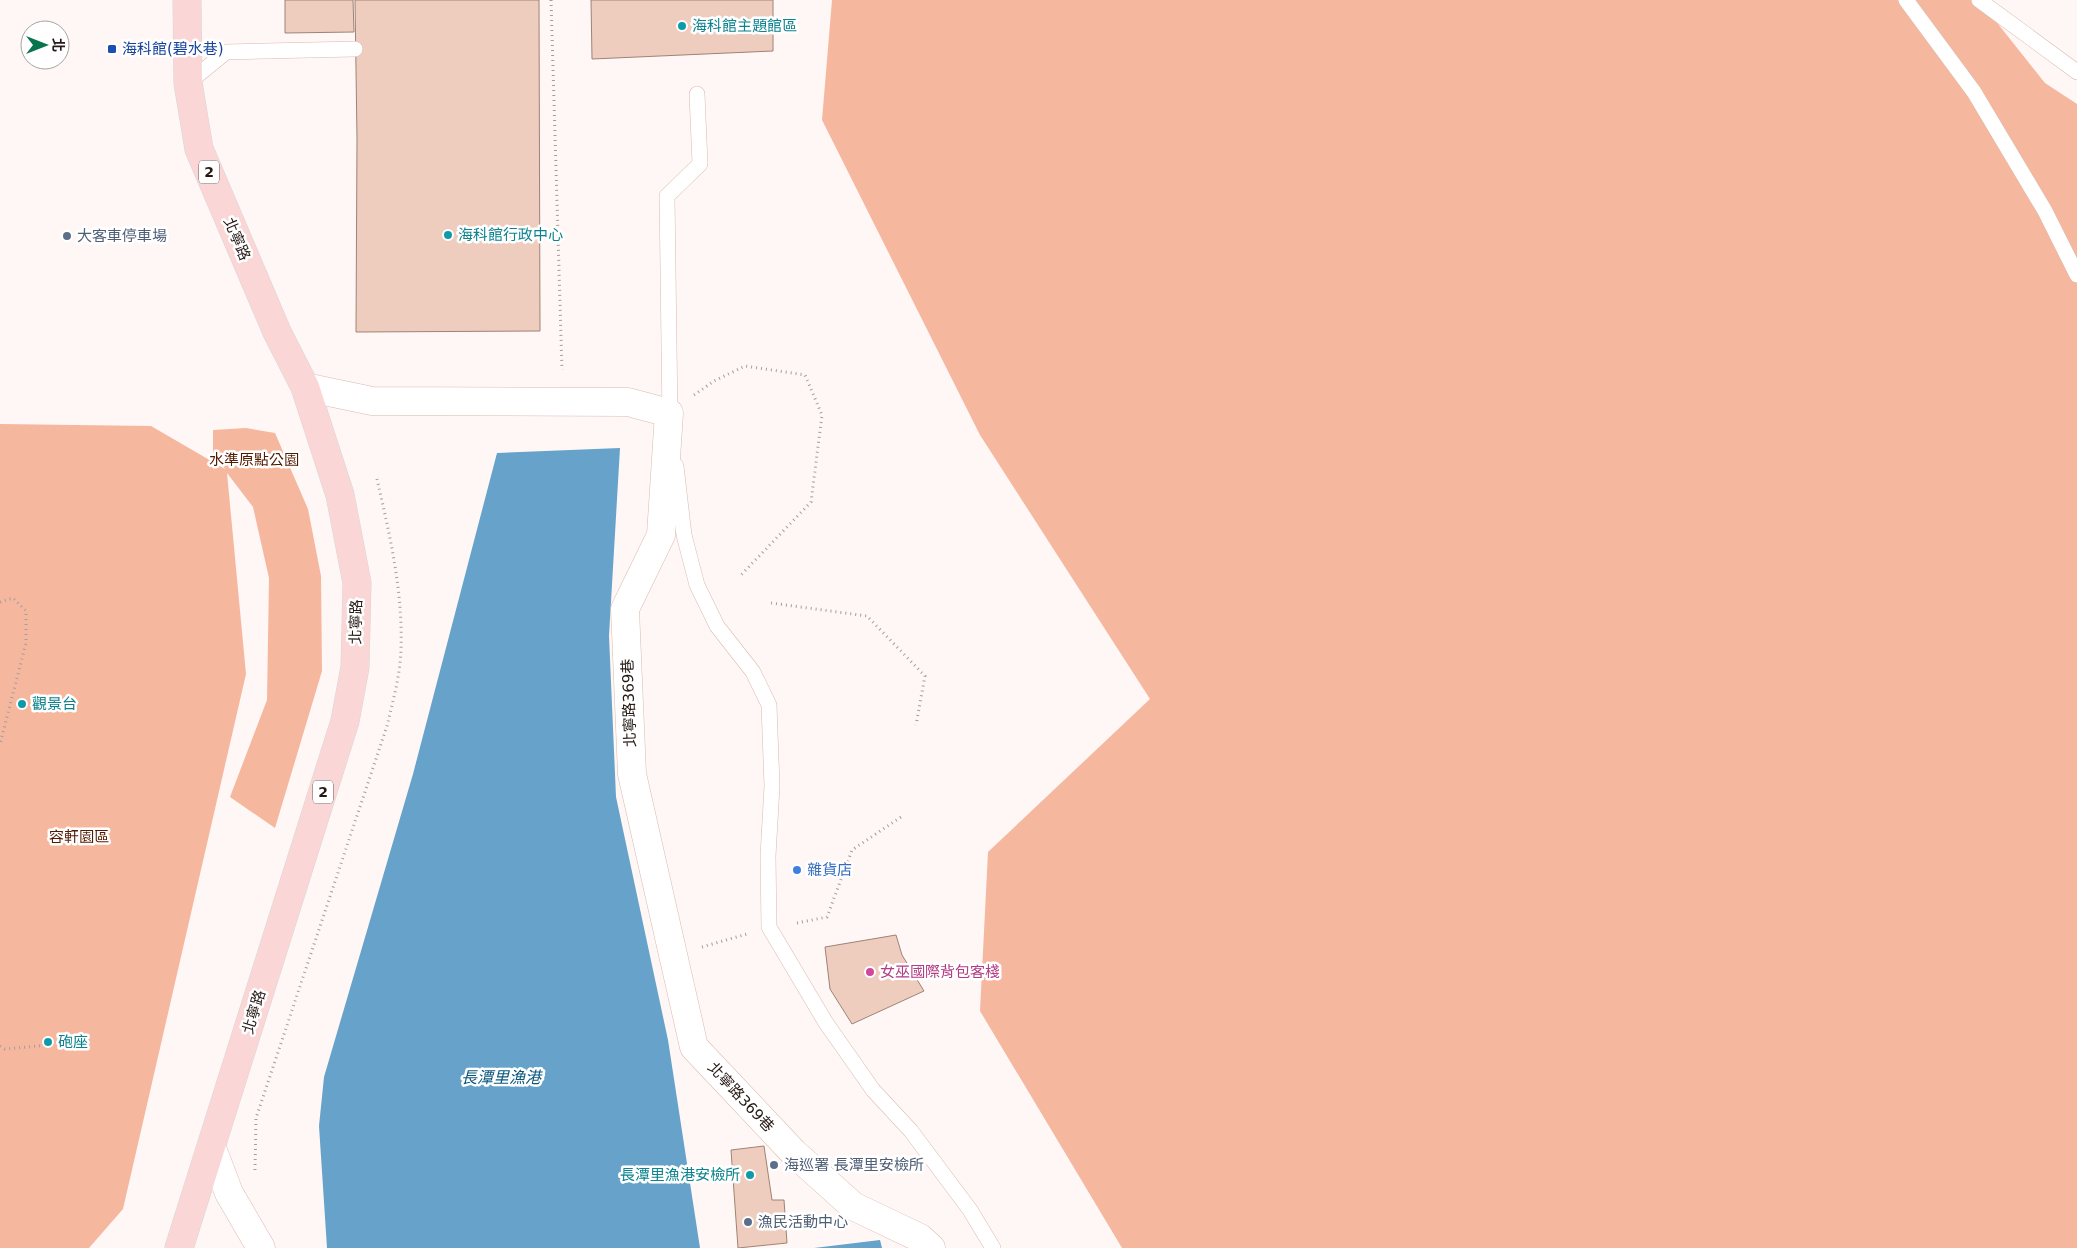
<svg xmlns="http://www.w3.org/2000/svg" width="2077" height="1248" viewBox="0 0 2077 1248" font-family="'DejaVu Sans','Noto Sans TC',sans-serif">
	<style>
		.green { fill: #f6b79f }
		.water { fill: #66a2c9 }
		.building { fill: #eecdbf; stroke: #a08276 }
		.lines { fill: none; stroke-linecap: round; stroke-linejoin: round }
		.lane-casing { stroke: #dbbaae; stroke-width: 16 }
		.street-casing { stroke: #dbbaae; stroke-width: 29 }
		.primary-casing { stroke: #d8d6d5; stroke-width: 29 }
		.path { stroke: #a69d9b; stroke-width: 3; stroke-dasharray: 1 4; stroke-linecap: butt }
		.lane { stroke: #fff; stroke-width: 15 }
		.street { stroke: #fff; stroke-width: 28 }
		.primary { stroke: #fbd6d6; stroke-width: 28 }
		.culture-dot { fill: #0f9aa8; stroke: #fff; stroke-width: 2 }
		.transit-dot { fill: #1a4fb4; stroke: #fff; stroke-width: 2 }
		.service-dot { fill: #5c6f8a; stroke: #fff; stroke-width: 2 }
		.shop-dot { fill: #3f7fe0; stroke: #fff; stroke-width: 2 }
		.hotel-dot { fill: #d1479c; stroke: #fff; stroke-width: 2 }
		.labels { text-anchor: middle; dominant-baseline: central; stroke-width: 5; stroke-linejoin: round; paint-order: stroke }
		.shield { fill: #fff; stroke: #665e5b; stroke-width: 1 }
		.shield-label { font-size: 14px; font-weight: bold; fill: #251915 }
		.culture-label { font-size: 15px; fill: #0d838f; stroke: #fff; text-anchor: start }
		.transit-label { font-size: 15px; fill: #164399; stroke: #fff; text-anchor: start }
		.service-label { font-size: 15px; fill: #4e5e75; stroke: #fff; text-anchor: start }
		.street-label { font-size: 15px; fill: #251915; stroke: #fff }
		.park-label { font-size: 15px; fill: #541b01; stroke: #fff }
		.shop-label { font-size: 15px; fill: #366cbe; stroke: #fff; text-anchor: start }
		.hotel-label { font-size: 15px; fill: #b23c85; stroke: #fff; text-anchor: start }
		.water-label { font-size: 16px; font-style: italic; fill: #0a577d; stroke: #fff }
	</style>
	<rect width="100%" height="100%" fill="#fef7f5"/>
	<g class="green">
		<path d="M832,0H1979L2045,83L2077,104V1248H1122L980,1011L988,852L1150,699L980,435L822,120Z"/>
		<path d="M0,424L151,426L225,469L213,452V430L246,428L275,433L308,509L321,576L322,671L275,828L230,797L267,700L269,578L253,507L227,473L246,674L123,1209L89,1248H0Z"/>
	</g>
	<g class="water">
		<path d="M620,448L609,636L616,797L668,1040L700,1248H327L319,1126L324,1077L413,774L497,453Z"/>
		<path d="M880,1240L882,1248H814Z"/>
	</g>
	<g class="building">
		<path d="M285,0H353L354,32L285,33Z"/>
		<path d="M355,0H539L540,331L356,332L357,139Z"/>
		<path d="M591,0H773V51L592,59Z"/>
		<path d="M896,935L902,955L924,991L852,1024L830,989L825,947Z"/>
		<path d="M764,1146L772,1200H784L787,1243L738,1248L731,1150Z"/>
	</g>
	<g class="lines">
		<defs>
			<g id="lane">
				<path d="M1906,0L1974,92L2045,211L2077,275"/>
				<path d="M1979,0L2077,72"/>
				<path d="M188,83L226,52L355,49"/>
				<path d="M670,419L667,196L700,164L697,94"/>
				<path d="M676,466L684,535L697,585L717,626L753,672L769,705L772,786L768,856L769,927L826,1023L873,1090L911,1131L970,1210L993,1248"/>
			</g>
			<g id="street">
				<path d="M305,387L372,401L628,402L669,413L661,535L625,609L632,774L694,1047L794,1153L853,1206L920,1238L931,1248"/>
				<path d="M212,1148L229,1193L261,1248"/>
			</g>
			<path id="primary" d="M179,1248L345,721L355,667L357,583L340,495L305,387L277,332L199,149L188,83L187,0"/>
		</defs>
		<use href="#lane" class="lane-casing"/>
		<use href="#street" class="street-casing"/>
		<use href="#primary" class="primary-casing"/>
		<g class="path">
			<path d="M551,0L562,370"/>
			<path d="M694,395L714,381L745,366L805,375L822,415L811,502L741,575"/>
			<path d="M0,602L13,598L26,611V643L0,744"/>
			<path d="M771,603L867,616L925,676L916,725"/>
			<path d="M797,923L827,917L852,850L901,817"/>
			<path d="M702,947L747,934"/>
			<path d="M0,1046L5,1049L49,1045"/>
			<path d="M255,1170L256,1118L387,726C393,701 400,676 401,650C403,591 390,536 377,479"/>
		</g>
		<use href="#lane" class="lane"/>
		<use href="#street" class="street"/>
		<use href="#primary" class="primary"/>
	</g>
	<g class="culture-dot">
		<circle cx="682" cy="26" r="5"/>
		<circle cx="448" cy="235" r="5"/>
		<circle cx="22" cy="704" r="5"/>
		<circle cx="48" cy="1042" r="5"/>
		<circle cx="750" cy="1175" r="5"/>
	</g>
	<rect class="transit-dot" x="107" y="44" width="10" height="10" rx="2.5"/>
	<g class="service-dot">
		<circle cx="67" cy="236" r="5"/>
		<circle cx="774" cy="1165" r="5"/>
		<circle cx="748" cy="1222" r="5"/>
	</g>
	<circle class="shop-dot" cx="797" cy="870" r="5"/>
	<circle class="hotel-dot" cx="870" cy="972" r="5"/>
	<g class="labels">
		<g class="shield">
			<rect x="199" y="160.5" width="20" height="23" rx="4"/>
			<rect x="313" y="780.5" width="20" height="23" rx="4"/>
		</g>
		<g class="shield-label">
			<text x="209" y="172">2</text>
			<text x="323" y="792">2</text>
		</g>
		<g class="culture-label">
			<text x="692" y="26">海科館主題館區</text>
			<text x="458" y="235">海科館行政中心</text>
			<text x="32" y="704">觀景台</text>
			<text x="58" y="1042">砲座</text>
			<text x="740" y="1175" text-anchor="end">長潭里漁港安檢所</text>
		</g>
		<g class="transit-label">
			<text x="122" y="49">海科館(碧水巷)</text>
		</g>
		<g class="service-label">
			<text x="77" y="236">大客車停車場</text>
			<text x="784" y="1165">海巡署 長潭里安檢所</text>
			<text x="758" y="1222">漁民活動中心</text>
		</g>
		<g class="street-label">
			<text transform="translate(237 239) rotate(67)">北寧路</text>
			<text transform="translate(356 622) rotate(-89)">北寧路</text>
			<text transform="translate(629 703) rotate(-92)">北寧路369巷</text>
			<text transform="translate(254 1012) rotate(-73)">北寧路</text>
			<text transform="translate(741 1097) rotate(47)">北寧路369巷</text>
		</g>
		<g class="park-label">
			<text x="254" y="460">水準原點公園</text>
			<text x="79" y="837">容軒園區</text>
		</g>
		<g class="shop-label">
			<text x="807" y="870">雜貨店</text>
		</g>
		<g class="hotel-label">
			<text x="880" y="972">女巫國際背包客棧</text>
		</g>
		<g class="water-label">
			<text x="501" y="1077">長潭里漁港</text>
		</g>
	</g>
	<g transform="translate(45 45) rotate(90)"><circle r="24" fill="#ffffff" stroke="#a8a3a1"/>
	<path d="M0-4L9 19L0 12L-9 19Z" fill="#08754f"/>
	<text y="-8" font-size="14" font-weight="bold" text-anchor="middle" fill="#251915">北</text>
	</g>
</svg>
